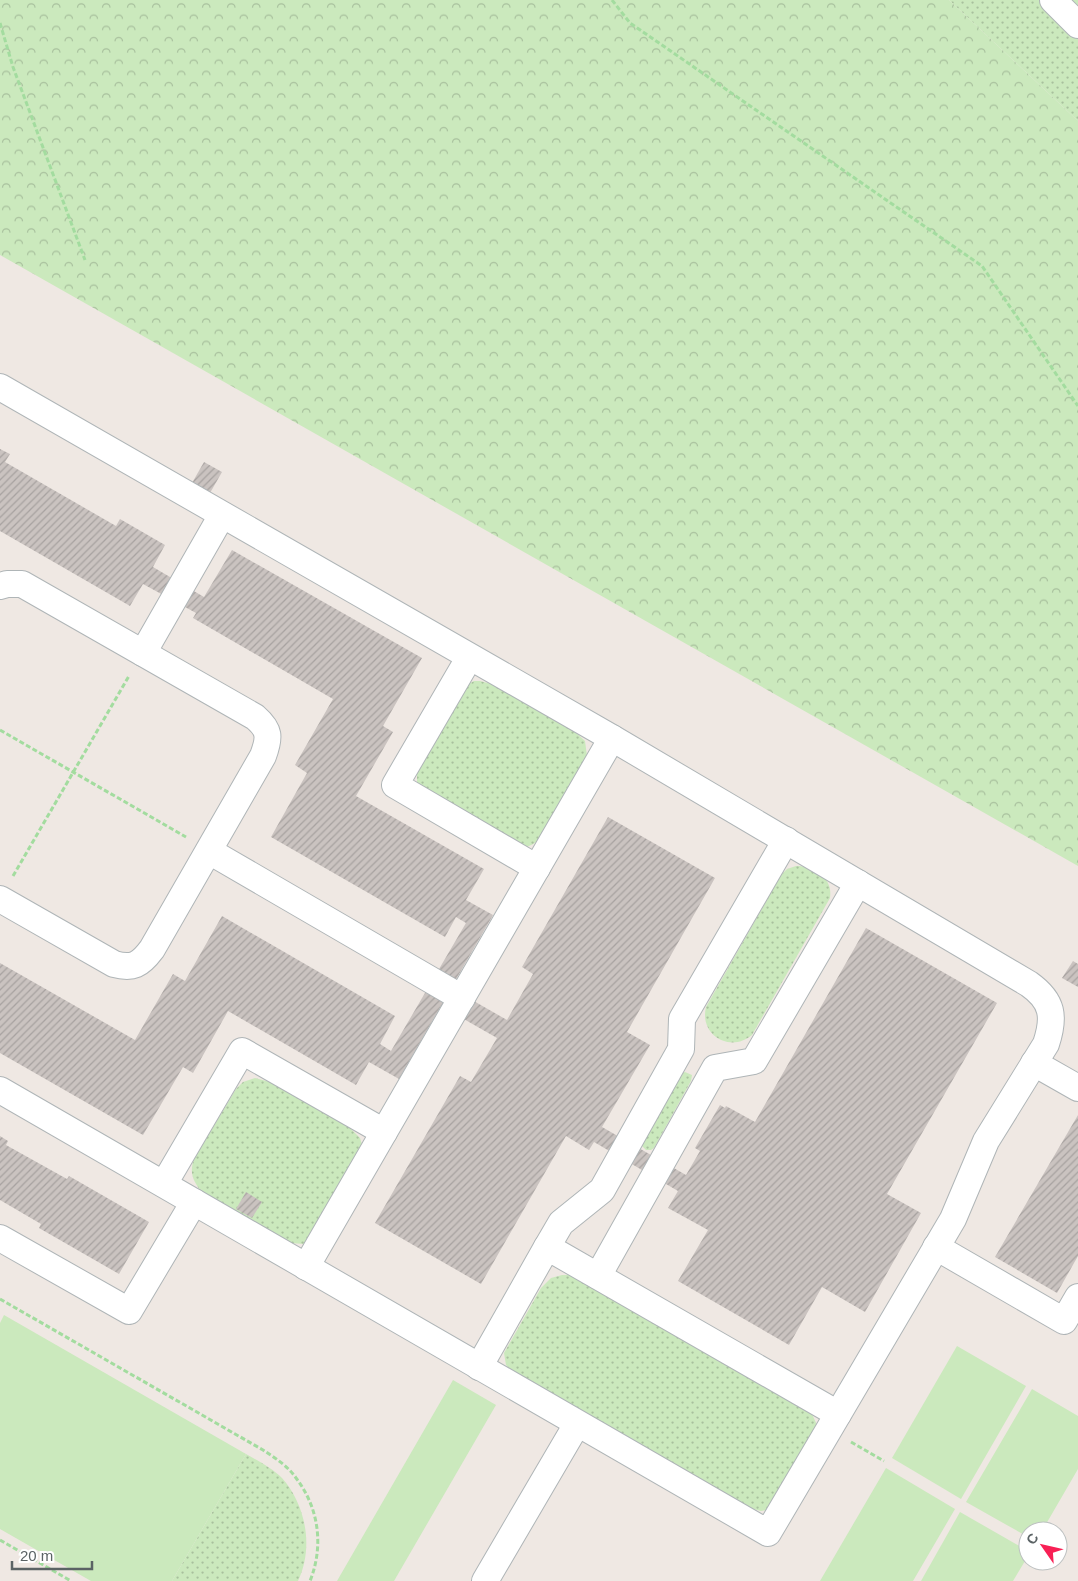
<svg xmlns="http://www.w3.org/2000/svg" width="1078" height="1581" viewBox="0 0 1078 1581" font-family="Helvetica,sans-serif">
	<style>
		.grass { fill: url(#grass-dots) }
		.forest { fill: url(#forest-crowns) }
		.park { fill: #cbe9bd }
		.building { fill: url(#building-hatch) }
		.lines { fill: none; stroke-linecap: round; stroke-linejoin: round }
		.minor-casing { stroke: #afb5b7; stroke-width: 28 }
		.path { stroke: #a3dc9f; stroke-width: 3; stroke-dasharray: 5 2.5; stroke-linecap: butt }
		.minor { stroke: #fff; stroke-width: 26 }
	</style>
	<defs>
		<pattern id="grass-dots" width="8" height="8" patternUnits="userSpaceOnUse" patternTransform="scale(1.25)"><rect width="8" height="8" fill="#cbe9bd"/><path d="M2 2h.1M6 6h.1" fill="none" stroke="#a8c09d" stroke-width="1.8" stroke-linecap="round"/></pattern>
		<pattern id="forest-crowns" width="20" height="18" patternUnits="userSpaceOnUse" patternTransform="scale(1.25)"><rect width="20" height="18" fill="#cbe9bd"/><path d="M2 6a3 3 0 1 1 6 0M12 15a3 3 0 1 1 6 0" fill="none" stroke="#a8c09d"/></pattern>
		<pattern id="building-hatch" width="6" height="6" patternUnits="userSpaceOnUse" patternTransform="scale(1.25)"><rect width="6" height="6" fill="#cac3c0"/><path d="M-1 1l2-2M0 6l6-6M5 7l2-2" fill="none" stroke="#a7a2a0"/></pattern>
	</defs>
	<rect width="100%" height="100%" fill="#efe8e3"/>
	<g class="grass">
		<path d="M949,0H1078V121Z"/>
		<path d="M474,681H480L495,685L573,730L585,741L587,756L543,835C537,842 532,846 523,848L417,783V770L467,685Z"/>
		<path d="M796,866C815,866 833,878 830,898L752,1035C731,1053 699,1036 706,1007L781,875L787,869Z"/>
		<path d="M685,1072L692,1075L691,1081L654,1148L651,1150H646L642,1146V1142L682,1073Z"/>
		<path d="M255,1078L270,1082L349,1127L360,1138L362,1145L310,1241L304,1244L290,1243L203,1193C193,1182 189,1173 194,1159L236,1089L243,1082Z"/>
		<path d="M562,1275H570L807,1409L812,1414L817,1425L767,1510L761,1511L749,1508L513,1372L506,1365L504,1353L541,1288L551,1278Z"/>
		<path d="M246,1454C258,1461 272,1468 282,1478C306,1505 314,1548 298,1581H172Z"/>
	</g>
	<path class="forest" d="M0,0H949L1078,121V866L0,255Z"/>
	<g class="park">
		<path d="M4,1315L246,1454L172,1581H91L0,1529V1323Z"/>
		<path d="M957,1346L1026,1386L961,1499L892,1458Z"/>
		<path d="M453,1380L496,1405L394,1581H337Z"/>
		<path d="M1032,1389L1078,1416V1469L1042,1531H1028V1537L966,1502Z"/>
		<path d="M886,1468L955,1509L913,1581H820Z"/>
		<path d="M960,1512L1028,1551V1556L1013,1581H921Z"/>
	</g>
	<g class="building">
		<path d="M0,449L10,454L5,462L116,526L120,519L165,545L153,567L204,597L232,550L422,658L383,726L393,732L356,796L484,869L466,900L493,915L451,988L507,1020L533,974L522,967L608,817L715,878L627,1032L650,1045L602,1127L686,1175L700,1151L695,1148L720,1105L725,1108L726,1106L755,1122L866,928L997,1003L887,1194L921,1213L865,1312L822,1287L789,1345L678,1281L708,1230L668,1208L678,1191L594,1142L589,1150L566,1136L481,1284L375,1223L460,1076L471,1082L497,1038L441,1006L399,1079L369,1062L356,1085L228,1011L193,1073L183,1067L143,1135L0,1053V963L135,1040L173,974L185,981L222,916L395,1016L380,1044L391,1051L466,923L456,917L445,937L271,837L307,773L295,765L333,699L193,618L196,613L143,584L130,606L0,531Z"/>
		<path d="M204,462L222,472L210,493L192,483Z"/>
		<path d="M1073,961L1078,964V987L1062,978Z"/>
		<path d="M1078,1115V1256L1057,1293L995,1257Z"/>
		<path d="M0,1136L8,1141L6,1145L67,1179L69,1176L149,1222L119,1274L39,1228L41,1224L0,1200Z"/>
		<path d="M246,1192L262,1202L252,1218L236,1209Z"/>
	</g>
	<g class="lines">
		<defs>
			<g id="minor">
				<path d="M1053,0L1078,25"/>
				<path d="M0,387L612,738L1029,984C1053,1001 1055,1017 1046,1044L986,1141L953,1219L768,1533L0,1090"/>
				<path d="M0,586L7,584H22L255,717C270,730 270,737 263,756L152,949C140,965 133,969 114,964L0,899"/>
				<path d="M143,653L222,515"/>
				<path d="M469,658L395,785L537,868"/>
				<path d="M209,851L462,998"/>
				<path d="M1034,1063L1078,1088"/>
				<path d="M164,1184L242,1051L384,1132"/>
				<path d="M0,1238L129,1311L194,1202"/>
				<path d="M547,1247L561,1223L602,1190L681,1049L682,1019L786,840"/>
				<path d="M936,1247L1064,1321L1078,1297"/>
				<path d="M306,1267L612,738"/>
				<path d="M598,1276L715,1068L754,1061L858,883"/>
				<path d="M479,1367L547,1247L838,1414"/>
				<path d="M485,1581L577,1424"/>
			</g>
		</defs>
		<use href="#minor" class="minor-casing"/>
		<g class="path">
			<path d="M612,0L630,23L982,266L1078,406"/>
			<path d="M0,23L13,67L85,260"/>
			<path d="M0,730L186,837"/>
			<path d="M13,876L129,676"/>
			<path d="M0,1299L263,1450C275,1458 288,1466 296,1478C319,1508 324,1546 310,1581"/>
			<path d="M851,1442L884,1461"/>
			<path d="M0,1540L71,1581"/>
		</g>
		<use href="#minor" class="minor"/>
	</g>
	<g transform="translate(1043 1546) rotate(304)"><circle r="24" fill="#ffffff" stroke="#bdc1c1"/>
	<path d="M0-4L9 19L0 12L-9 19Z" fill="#f82055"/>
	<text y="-8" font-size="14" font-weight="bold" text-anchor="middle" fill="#5b6365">С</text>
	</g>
	<path d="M12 1561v8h80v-8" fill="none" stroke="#5b6365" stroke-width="2.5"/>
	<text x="20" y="1561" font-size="15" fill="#5b6365" stroke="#ffffff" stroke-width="4" paint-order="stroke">20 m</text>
</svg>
